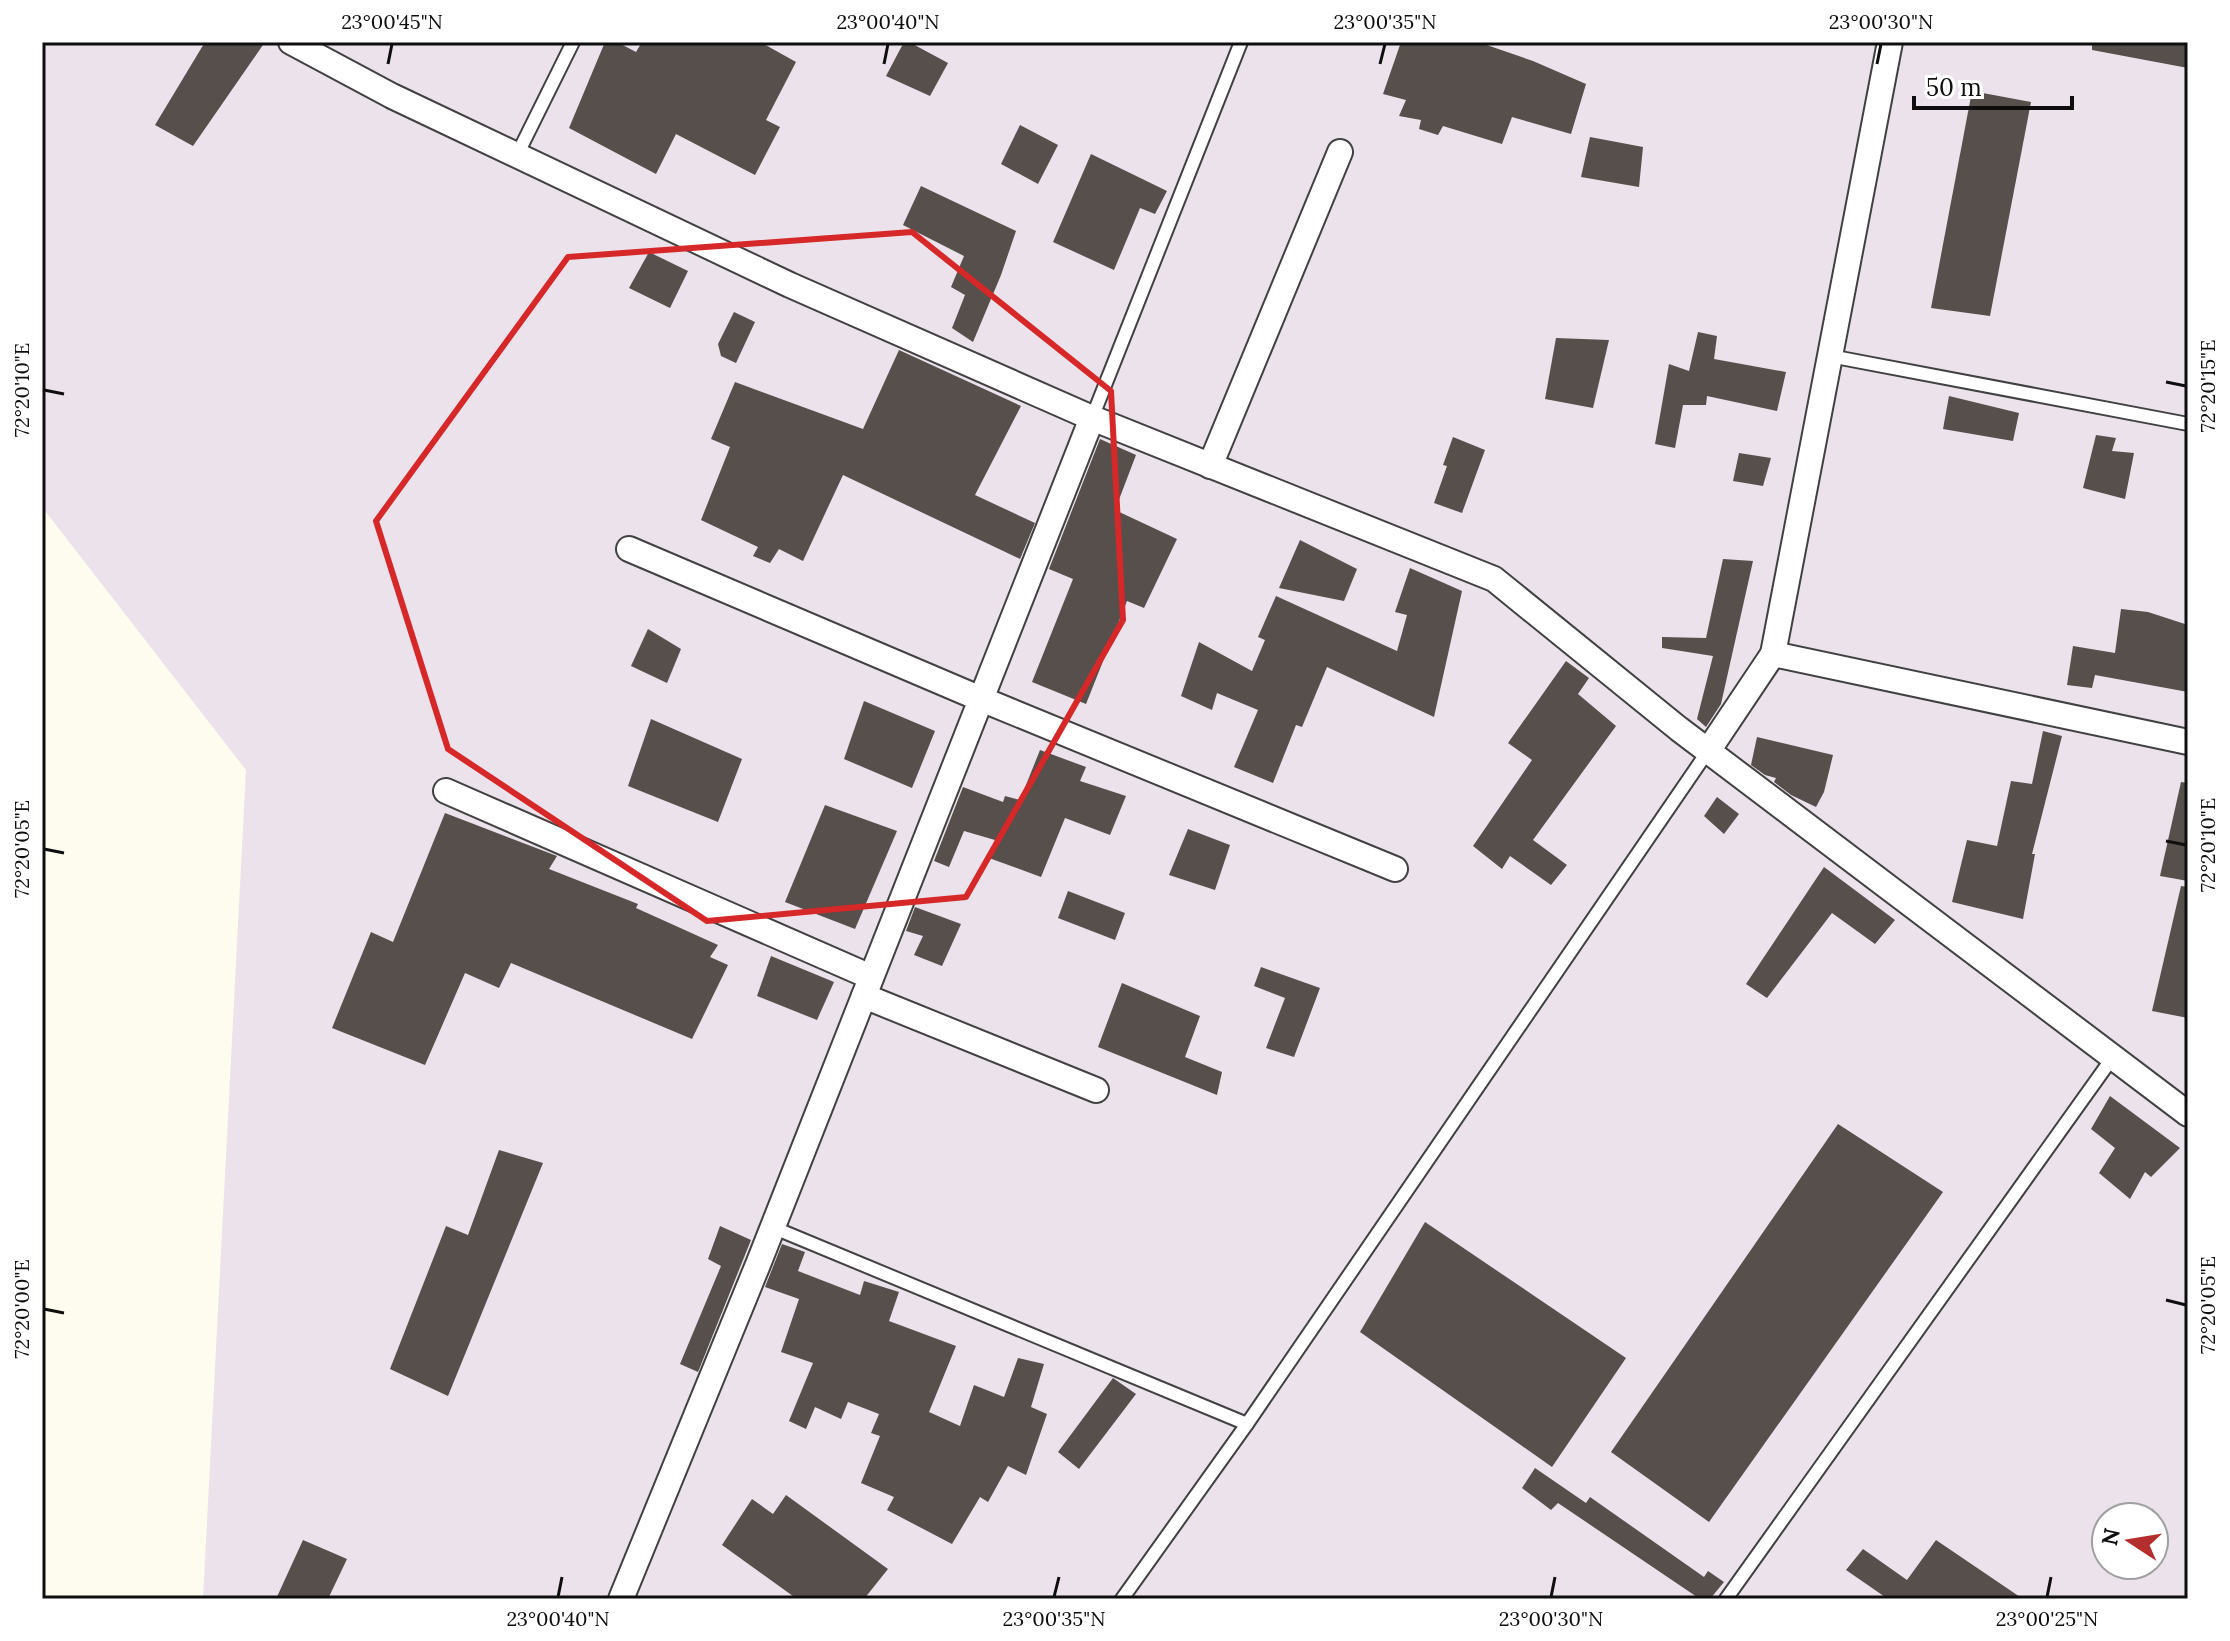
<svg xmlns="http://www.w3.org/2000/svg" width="2230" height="1641" viewBox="0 0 2230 1641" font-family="Lora,serif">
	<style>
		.industrial { fill: #ebe2ec; fill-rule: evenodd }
		.building { fill: #564f4b }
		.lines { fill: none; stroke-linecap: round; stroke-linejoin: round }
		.service-casing { stroke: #414141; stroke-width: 16 }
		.minor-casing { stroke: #414141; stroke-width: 28 }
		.service { stroke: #fff; stroke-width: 12 }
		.minor { stroke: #fff; stroke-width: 24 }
		.marked { fill: none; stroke: #d62828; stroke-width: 6; stroke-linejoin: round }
		.ticks { fill: none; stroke: #0e0e0e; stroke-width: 3 }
		.neatline { fill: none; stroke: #0e0e0e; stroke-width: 3 }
		.ticks-label { font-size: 20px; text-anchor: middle; fill: #0e0e0e }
	</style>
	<rect width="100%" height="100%" fill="#fefcef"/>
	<path class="industrial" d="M42,42H2188V1599H203L246,770L42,507ZM2106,1517H2154V1565H2106Z"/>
	<g class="building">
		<path d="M205,42H265L193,146L155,125Z"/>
		<path d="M605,42H617L636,52L642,42H760L796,62L766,120L780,127L755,175L676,134L656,174L569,128Z"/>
		<path d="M904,42H909L948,63L930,96L886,76Z"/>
		<path d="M1401,42H1478L1533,61L1586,84L1571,134L1512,117L1502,144L1443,126L1438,135L1419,129L1421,120L1399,116L1406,100L1383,94Z"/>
		<path d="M2092,42H2188V68L2092,50Z"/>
		<path d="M1972,91L2031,102L1990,316L1931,308Z"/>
		<path d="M1020,125L1058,145L1038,184L1001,164Z"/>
		<path d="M1590,137L1643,147L1639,187L1581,177Z"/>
		<path d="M1091,154L1167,191L1155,214L1140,208L1114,270L1053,242Z"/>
		<path d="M921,186L1016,231L1001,275L973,342L952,328L965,295L951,287L964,256L903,225Z"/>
		<path d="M649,252L688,271L670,308L629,288Z"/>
		<path d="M734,312L755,322L736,363L721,356L718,344Z"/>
		<path d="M1698,332L1717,336L1714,359L1786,372L1777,411L1707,396L1706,405H1683L1675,448L1655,444L1669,364L1689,371Z"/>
		<path d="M1556,338L1609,340L1593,408L1545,399Z"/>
		<path d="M899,350L1021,406L975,495L1035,523L1020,559L843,475L803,561L779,549L770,563L753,556L758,547L701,520L730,447L711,439L735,382L863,429Z"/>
		<path d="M1949,396L2019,413L2013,441L1943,429Z"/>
		<path d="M2096,435L2116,438L2112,451L2134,453L2125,499L2083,488Z"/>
		<path d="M1453,437L1485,450L1462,513L1434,503L1447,466L1443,465Z"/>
		<path d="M1100,439L1136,455L1115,510L1177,539L1144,608L1127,601L1086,704L1032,682L1073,579L1049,569Z"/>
		<path d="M1739,453L1771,458L1763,486L1733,481Z"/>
		<path d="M1300,540L1357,569L1344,601L1279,588Z"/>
		<path d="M1723,559L1753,561L1721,704L1706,727L1697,719L1713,656L1662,648V637L1706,638Z"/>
		<path d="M1410,568L1462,591L1434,717L1327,667L1302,727L1296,725L1273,783L1234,767L1258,710L1217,693L1212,710L1181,696L1199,642L1252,671L1265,640L1258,637L1276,596L1397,651L1407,615L1395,612Z"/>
		<path d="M2121,609L2148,612L2188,625V692L2095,675L2092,688L2067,685L2073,646L2115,653Z"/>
		<path d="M648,629L681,649L667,683L631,666Z"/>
		<path d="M1566,661L1589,678L1578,694L1616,726L1533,840L1567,865L1551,885L1510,856L1502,869L1473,846L1532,760L1508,743Z"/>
		<path d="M864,701L935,731L912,788L844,759Z"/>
		<path d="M651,719L742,759L718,822L628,786Z"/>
		<path d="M2043,731L2062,736L2032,854H2035L2023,919L1952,902L1967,840L1997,846L2011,781L2032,784Z"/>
		<path d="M1757,737L1833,755L1824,792L1816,807L1791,795L1774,782L1776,778L1765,775L1751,765Z"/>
		<path d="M1040,750L1086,767L1080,781L1126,796L1110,835L1065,818L1041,877L989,858L995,840L964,831L949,867L934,861L963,787L1003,802L1005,796L1020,800Z"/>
		<path d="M2181,782L2188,783V881L2160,876Z"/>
		<path d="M1717,797L1739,814L1724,834L1704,816Z"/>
		<path d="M825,805L897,831L855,929L785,902Z"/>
		<path d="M445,813L557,856L549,869L638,904L636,908L718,945L710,957L728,965L692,1039L511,963L499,988L465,973L425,1065L332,1028L371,932L393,942Z"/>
		<path d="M1188,829L1230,845L1215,890L1169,875Z"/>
		<path d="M1824,867L1895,920L1875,944L1832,913L1767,998L1746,984Z"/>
		<path d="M2181,886L2188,887V1018L2152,1011Z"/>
		<path d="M1068,891L1125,913L1115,940L1058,918Z"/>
		<path d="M915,907L961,924L942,966L914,955L923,936L906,931Z"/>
		<path d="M771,956L834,982L817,1020L757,996Z"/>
		<path d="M1261,967L1320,988L1294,1057L1266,1048L1285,998L1254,986Z"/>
		<path d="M1122,983L1200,1016L1185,1057L1222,1072L1217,1095L1098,1047Z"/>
		<path d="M2110,1096L2180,1148L2151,1177L2145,1172L2130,1199L2099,1173L2115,1148L2091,1129Z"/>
		<path d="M1838,1124L1943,1192L1709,1522L1611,1452Z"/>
		<path d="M499,1150L543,1163L448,1396L390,1369L446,1226L468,1235Z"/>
		<path d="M1425,1222L1626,1358L1552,1467L1360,1332Z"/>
		<path d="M720,1226L751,1240L698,1372L680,1364L721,1266L708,1259Z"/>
		<path d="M782,1244L805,1252L798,1271L860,1295L864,1281L899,1292L889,1321L956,1346L929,1412L960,1426L974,1385L1004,1397L1018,1358L1044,1364L1031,1407L1047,1414L1026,1475L1008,1466L988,1502L980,1497L952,1544L887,1510L894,1497L861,1483L880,1436L871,1433L879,1414L848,1402L841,1419L815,1407L806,1429L789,1421L813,1363L781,1352L799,1299L765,1287Z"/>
		<path d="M1113,1378L1136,1394L1079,1469L1058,1452Z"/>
		<path d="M1535,1468L1586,1503L1590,1497L1704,1577L1708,1571L1724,1582L1710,1599H1700L1558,1503L1551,1510L1522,1488Z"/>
		<path d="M786,1495L888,1569L864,1599H797L722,1545L752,1499L773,1514Z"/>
		<path d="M303,1540L347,1559L328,1599H276Z"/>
		<path d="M1936,1540L2023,1599H1888L1846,1570L1863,1549L1907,1580Z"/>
	</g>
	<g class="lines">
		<defs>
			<g id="service">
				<path d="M517,155L573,42"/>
				<path d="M1830,356L2188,424"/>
				<path d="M1092,418L1241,42"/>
				<path d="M772,1227L1247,1424"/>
				<path d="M1122,1599L1247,1424L1708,751"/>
				<path d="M1726,1599L2113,1057"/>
			</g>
			<g id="minor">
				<path d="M291,42L392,96L790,285L1092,418L1494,579L1679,729L2188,1114"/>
				<path d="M1890,42L1773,654L2188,742"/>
				<path d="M1210,466L1340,152"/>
				<path d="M629,549L981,699L1395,869"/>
				<path d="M1708,751L1773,654"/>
				<path d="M446,791L871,977"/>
				<path d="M864,996L1096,1090"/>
				<path d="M621,1599L759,1262L1092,418"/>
			</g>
		</defs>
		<use href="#service" class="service-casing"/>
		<use href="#minor" class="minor-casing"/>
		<use href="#service" class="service"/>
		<use href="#minor" class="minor"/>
	</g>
	<path class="marked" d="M912,232L1111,391L1123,620L966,897L707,921L448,749L376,521L568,257Z"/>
	<path class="ticks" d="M388,64L392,44M884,64L888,44M1380,64L1385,44M1877,64L1881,44M2166,382L2186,386M44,390L64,394M2166,841L2186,845M44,849L64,853M2166,1300L2186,1305M44,1309L64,1313M558,1597L562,1577M1054,1597L1059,1577M1551,1597L1555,1577M2047,1597L2051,1577"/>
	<rect width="2230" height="1641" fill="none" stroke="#ffffff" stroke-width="88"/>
	<g transform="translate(2130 1541) rotate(282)"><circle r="38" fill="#ffffff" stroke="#9f9f9f" stroke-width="2"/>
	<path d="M0-6L14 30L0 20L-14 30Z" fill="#b52e2e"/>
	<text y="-12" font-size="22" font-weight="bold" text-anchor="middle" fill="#0e0e0e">N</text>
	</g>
	<path d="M1914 96v12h158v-12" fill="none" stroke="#0e0e0e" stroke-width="4"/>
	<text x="1926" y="96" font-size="24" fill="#0e0e0e" stroke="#ffffff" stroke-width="6" paint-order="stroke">50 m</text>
	<rect x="44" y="44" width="2142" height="1553" class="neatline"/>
	<g class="ticks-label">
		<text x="392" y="29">23°00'45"N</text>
		<text x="888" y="29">23°00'40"N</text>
		<text x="1385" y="29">23°00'35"N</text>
		<text x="1881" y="29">23°00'30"N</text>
		<text transform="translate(2208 386) rotate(-90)" y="7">72°20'15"E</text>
		<text transform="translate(22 390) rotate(-90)" y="7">72°20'10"E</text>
		<text transform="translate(2208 845) rotate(-90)" y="7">72°20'10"E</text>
		<text transform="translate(22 849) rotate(-90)" y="7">72°20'05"E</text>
		<text transform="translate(2208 1305) rotate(-90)" y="7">72°20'05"E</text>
		<text transform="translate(22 1309) rotate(-90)" y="7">72°20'00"E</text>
		<text x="558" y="1626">23°00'40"N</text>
		<text x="1054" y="1626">23°00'35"N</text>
		<text x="1551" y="1626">23°00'30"N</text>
		<text x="2047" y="1626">23°00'25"N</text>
	</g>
</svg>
